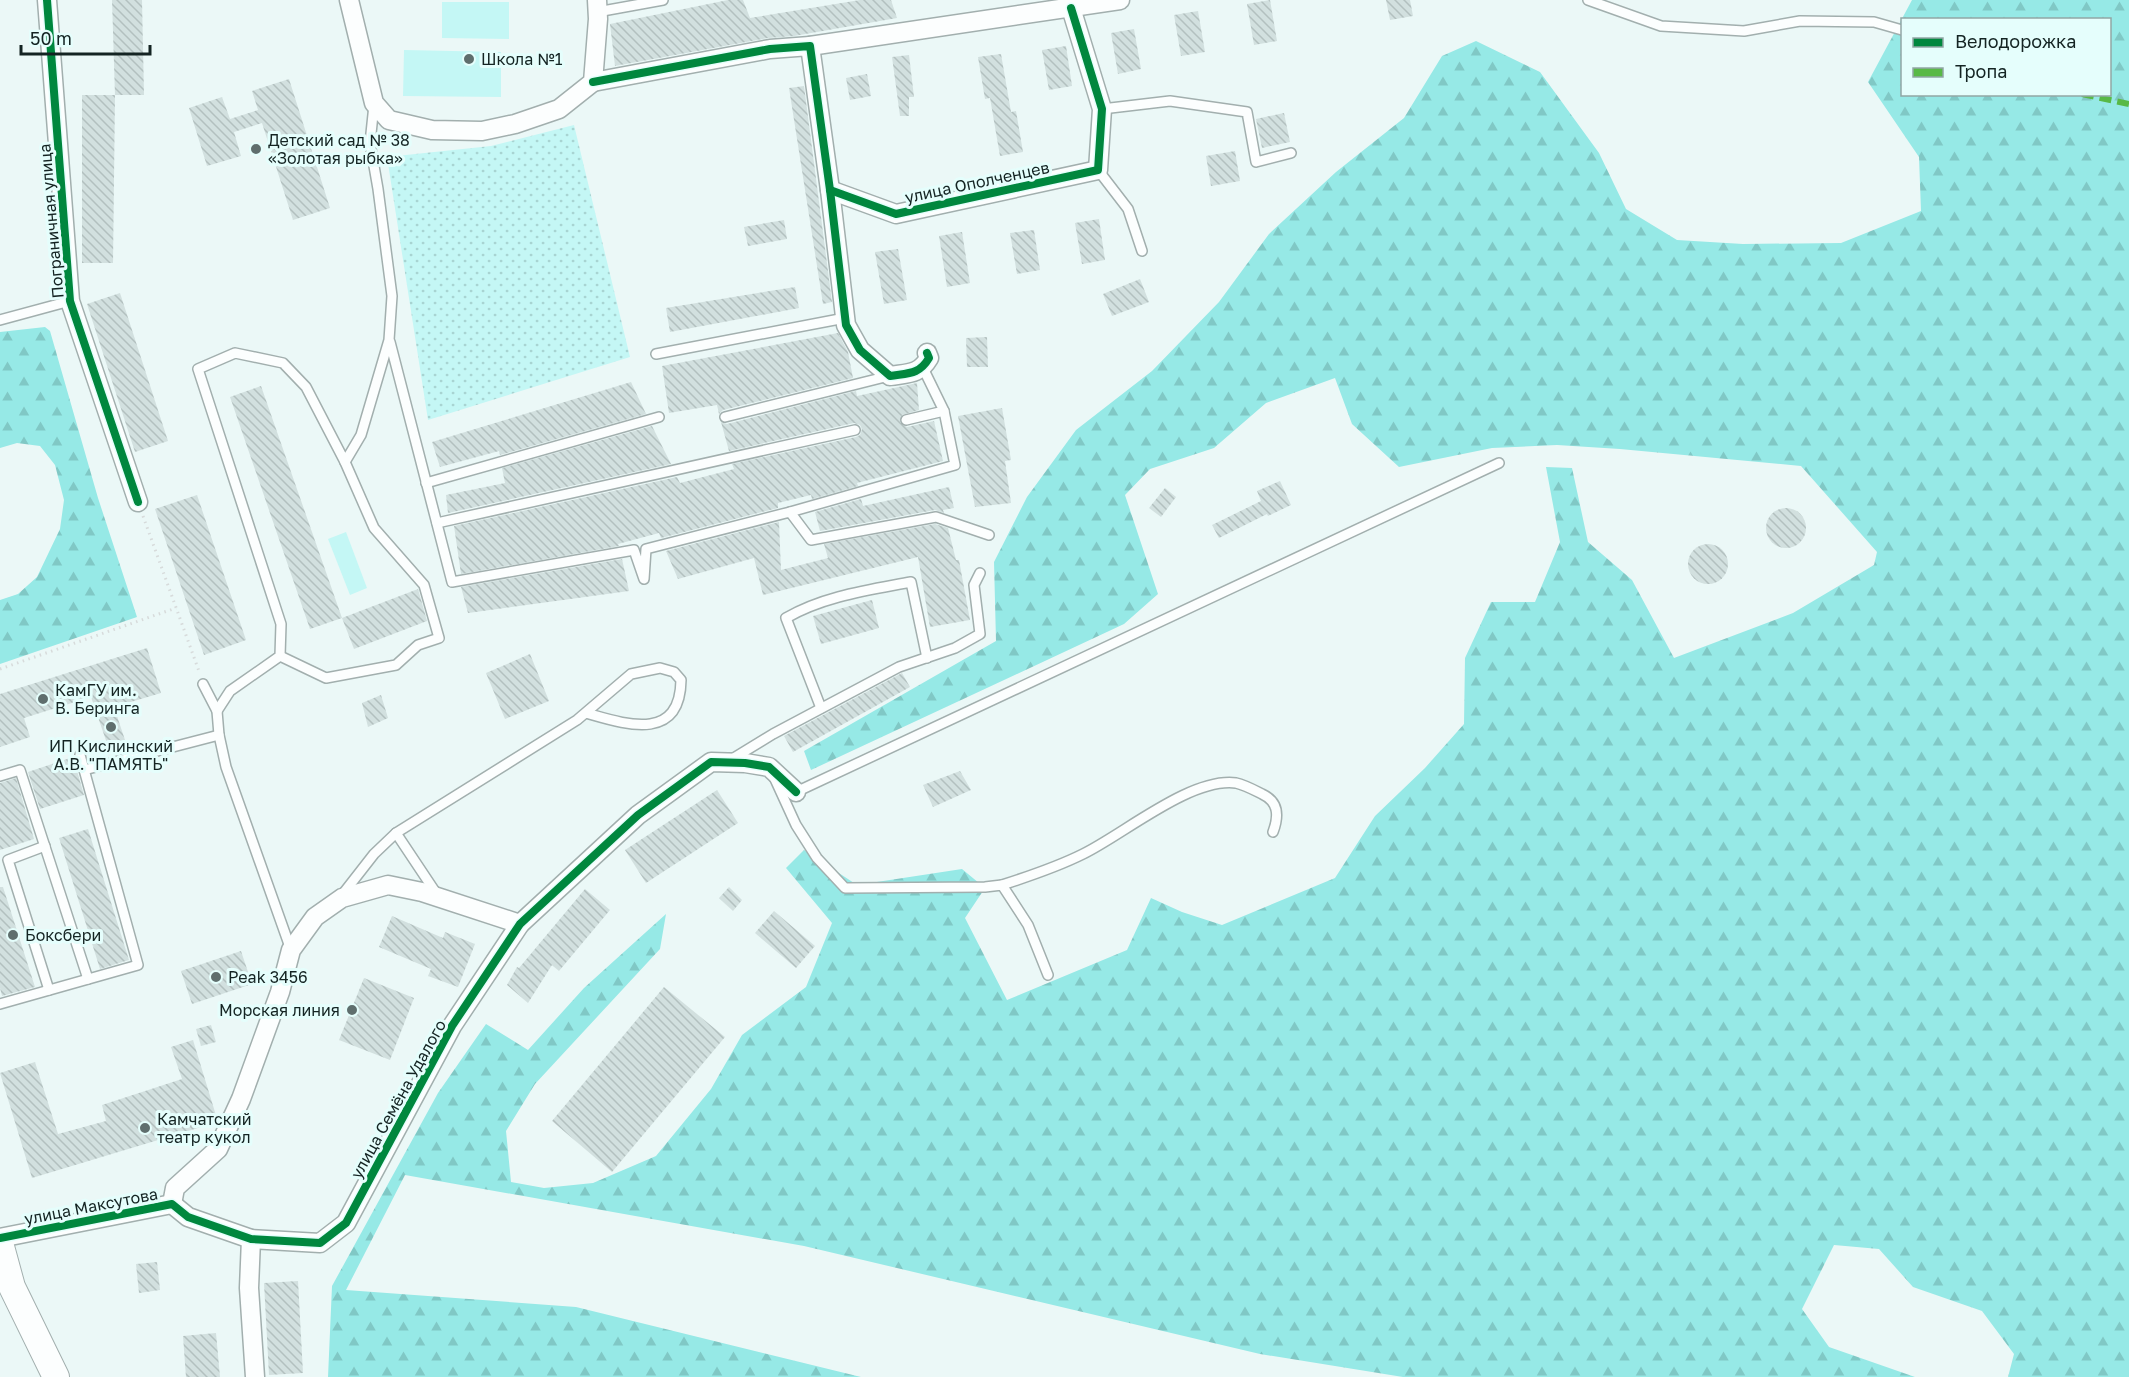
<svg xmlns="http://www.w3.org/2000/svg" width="2129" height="1377" viewBox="0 0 2129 1377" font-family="'Golos Text',sans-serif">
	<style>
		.grass { fill: url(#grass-dots) }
		.forest { fill: url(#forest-firs); fill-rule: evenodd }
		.green { fill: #c4f7f5 }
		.building { fill: url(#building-back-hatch) }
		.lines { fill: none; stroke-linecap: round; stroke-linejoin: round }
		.lane-casing { stroke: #a2afae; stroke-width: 12 }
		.street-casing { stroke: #a2afae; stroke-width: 21 }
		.secondary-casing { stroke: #a2afae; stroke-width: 28 }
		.path { stroke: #d7dbdb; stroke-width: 3; stroke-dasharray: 1.5 4.5; stroke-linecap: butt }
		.lane { stroke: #fcfefe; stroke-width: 9 }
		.street { stroke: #fcfefe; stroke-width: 18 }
		.secondary { stroke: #fcfefe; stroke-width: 26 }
		.quiet { stroke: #58b947; stroke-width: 6; stroke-dasharray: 12 6; stroke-linecap: butt }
		.cycleway-casing { stroke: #e5fefc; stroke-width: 11 }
		.cycleway { stroke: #00873e; stroke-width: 8 }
		.poi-dot { fill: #5f6e6d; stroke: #e5fefc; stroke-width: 2 }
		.labels { text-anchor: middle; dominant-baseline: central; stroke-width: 6; stroke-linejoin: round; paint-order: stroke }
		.poi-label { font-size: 16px; fill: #142423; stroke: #e5fefc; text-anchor: start }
		.street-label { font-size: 16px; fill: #142423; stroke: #e5fefc }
	</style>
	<defs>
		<pattern id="grass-dots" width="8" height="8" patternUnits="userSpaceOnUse" patternTransform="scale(1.5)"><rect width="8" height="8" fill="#c4f7f5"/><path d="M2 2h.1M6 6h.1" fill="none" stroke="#a8d4d2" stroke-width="1.8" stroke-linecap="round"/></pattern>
		<pattern id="forest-firs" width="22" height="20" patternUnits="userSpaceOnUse" patternTransform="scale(1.5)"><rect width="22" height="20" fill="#96e9e6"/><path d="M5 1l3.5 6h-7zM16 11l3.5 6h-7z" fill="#80c8c5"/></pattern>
		<pattern id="building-back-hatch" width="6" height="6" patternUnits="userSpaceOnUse" patternTransform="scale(1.5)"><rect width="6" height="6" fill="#d2e0df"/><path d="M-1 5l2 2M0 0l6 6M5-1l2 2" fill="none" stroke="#b3c0bf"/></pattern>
	</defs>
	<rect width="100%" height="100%" fill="#ebf8f7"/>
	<path class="grass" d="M574,125L630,357L428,420L387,157L491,146Z"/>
	<g class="forest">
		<path d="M1912,0H2129V1377H2008L2014,1354L1982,1311L1913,1287L1879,1249L1834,1245L1802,1309L1829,1347L1915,1377H1403L1260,1354L804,1246L405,1175L346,1290L576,1307L861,1377H328L332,1286L438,1093L486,1024L528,1050L584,988L666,914L660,949L535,1084L506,1131L511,1182L544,1188L593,1183L656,1156L711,1089L742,1035L806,987L832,923L786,868L804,850L857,885L962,869L985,888L965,918L1007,1000L1127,950L1151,898L1182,912L1222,925L1335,878L1375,816L1425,768L1464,724L1465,658L1491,602H1535L1560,542L1546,467L1572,468L1588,542L1632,580L1674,658L1793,613L1874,565L1877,552L1801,466L1620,449L1557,445L1492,448L1399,467L1352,424L1335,378L1266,403L1214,448L1150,469L1125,495L1158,594L1124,624L811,770L804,751L996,641L994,562L1027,497L1076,430L1152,371L1219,302L1269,234L1336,172L1404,118L1442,56L1476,41L1540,72L1599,153L1626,209L1677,240L1743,244L1841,243L1921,211L1919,157L1868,82ZM1902,20H2110V94H1902Z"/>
		<path d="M45,327L50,331L98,498L137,617L0,664V600L18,594L37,577L60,529L64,500L55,465L40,446L17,443L0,448V332Z"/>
	</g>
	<g class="green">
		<path d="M442,2H509V39L442,38Z"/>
		<path d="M404,50L501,52V97L403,96Z"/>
		<path d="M346,532L367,588L350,595L328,539Z"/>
	</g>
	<g class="building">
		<path d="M112,0H142L144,95H115Z"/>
		<path d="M728,0H743L750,18L860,0H891L897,18L794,36L768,38L615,66L610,24Z"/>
		<path d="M1270,0L1277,41L1254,45L1247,4Z"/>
		<path d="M1386,0H1410L1413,16L1390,20Z"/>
		<path d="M1198,11L1205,52L1181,56L1174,15Z"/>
		<path d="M1134,29L1141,69L1118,74L1111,33Z"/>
		<path d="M1066,46L1072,86L1049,90L1042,50Z"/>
		<path d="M1001,54L1011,112L1016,111L1023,152L1000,156L990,98L985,99L978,57Z"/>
		<path d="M909,55L914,97H909V116H900L892,57Z"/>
		<path d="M867,74L871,96L850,100L846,78Z"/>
		<path d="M289,79L330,208L293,220L262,123L234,132L241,156L207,166L189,108L222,97L230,119L258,110L252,91Z"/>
		<path d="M804,86L832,302L823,304L789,88Z"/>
		<path d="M82,95H115L113,263H82Z"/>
		<path d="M1284,113L1290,142L1262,148L1256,119Z"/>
		<path d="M1235,151L1240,181L1211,186L1206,156Z"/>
		<path d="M1099,219L1105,260L1082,264L1075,223Z"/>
		<path d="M784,220L787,239L748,246L744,227Z"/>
		<path d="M1034,230L1040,270L1017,274L1010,233Z"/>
		<path d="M962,232L970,283L947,287L939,236Z"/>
		<path d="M898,249L907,300L884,304L875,252Z"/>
		<path d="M1140,279L1149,302L1112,316L1103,294Z"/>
		<path d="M795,287L799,308L670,332L666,308Z"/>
		<path d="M120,293L168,441L135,452L87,304Z"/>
		<path d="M838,333L848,352L853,378L723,410L719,414L717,405L669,413L662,366Z"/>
		<path d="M987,337L988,367H967L966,338Z"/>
		<path d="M631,382L646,414L500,455L499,451L440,467L432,442Z"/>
		<path d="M917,383L919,410L902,415L900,422L907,427L934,421L943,461L857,483L858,486L812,499L811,495L778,503V508L661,538L659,533L618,544L619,546L461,574L454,526L677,477L680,483L734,469L732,464L856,437L860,435L862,429L860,425L854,423L729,451L721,422L727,424L856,391L857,396Z"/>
		<path d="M261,386L342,618L310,629L230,397Z"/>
		<path d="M1002,408L1011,460L1005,461L1011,503L975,507L958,416Z"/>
		<path d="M652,426L671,464L448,513L446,495L505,483L502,468Z"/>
		<path d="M1280,481L1291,505L1268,516L1267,514L1219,538L1212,525L1261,501L1257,491Z"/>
		<path d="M949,487L954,508L943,510L944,513L935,510L820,531L815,512L861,499L863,506Z"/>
		<path d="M1165,488L1176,497L1161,517L1149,508Z"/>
		<path d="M197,495L246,640L204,655L155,509Z"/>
		<circle cx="1786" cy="528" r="20"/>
		<path d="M779,522L781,570L828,558L824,544L935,524L948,528L956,560H959L970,620L930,627L918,557L763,595L754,558L678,579L666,551Z"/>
		<circle cx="1708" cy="564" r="20"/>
		<path d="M622,559L629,591L468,613L461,587Z"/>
		<path d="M418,589L427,621L354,649L342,618Z"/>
		<path d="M872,600L879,628L821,644L813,616Z"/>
		<path d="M147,648L161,693L114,707L127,746L110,752L91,697L24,718L30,737L0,747V694Z"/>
		<path d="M530,654L549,701L505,719L486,673Z"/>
		<path d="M902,673L910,687L793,752L784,736Z"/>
		<path d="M381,695L388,718L368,727L362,703Z"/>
		<path d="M73,757L84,795L40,809L28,772Z"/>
		<path d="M960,771L971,790L933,807L923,785Z"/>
		<path d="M16,778L34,839L0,850V783Z"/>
		<path d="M717,790L738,823L646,883L625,850Z"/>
		<path d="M88,829L129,960L100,969L59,838Z"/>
		<path d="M0,887H3L35,987L2,996L0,988Z"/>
		<path d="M729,887L742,900L733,911L719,898Z"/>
		<path d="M585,889L610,910L559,971L552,965L528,1003L507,985L517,967L519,968Z"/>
		<path d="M774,911L815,946L796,968L755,933Z"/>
		<path d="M392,916L443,938L445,932L475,944L458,987L428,976L431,969L379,947Z"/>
		<path d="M241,951L252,984L192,1004L181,971Z"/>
		<path d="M364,978L414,998L390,1060L339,1040Z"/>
		<path d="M664,987L725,1037L612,1172L552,1121Z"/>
		<path d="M211,1025L216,1042L201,1046L196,1029Z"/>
		<path d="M193,1040L218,1122L32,1178L0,1073L35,1062L58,1134L106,1121L102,1105L182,1079L171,1047Z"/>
		<path d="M157,1262L160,1290L139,1293L136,1264Z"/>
		<path d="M298,1281L303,1373L269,1375L264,1283Z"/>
		<path d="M216,1333L220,1377H186L183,1336Z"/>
	</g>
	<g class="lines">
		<defs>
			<g id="lane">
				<path d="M1588,0L1661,26L1744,31L1800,21L1874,22L1902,30"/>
				<path d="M597,12L663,0"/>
				<path d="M1102,109L1170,101L1247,112L1256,162L1291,153"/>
				<path d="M1098,170L1128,209L1142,251"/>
				<path d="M0,320L70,301"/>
				<path d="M390,342L452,582L634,550L644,579L646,549L790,512L811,540L936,517L989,535"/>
				<path d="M656,354L845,318"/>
				<path d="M725,417L889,376"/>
				<path d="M906,420L944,411L923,368"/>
				<path d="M426,483L659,417"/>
				<path d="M790,512L955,465L944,411"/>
				<path d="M437,523L855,430"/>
				<path d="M280,656L326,678L396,665L418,645L439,638L424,585L374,528L345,462"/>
				<path d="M203,684L217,711L219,735L226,767L291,950"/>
				<path d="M821,708L786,618C824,596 869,590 911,582L927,658"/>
				<path d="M217,711L230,691L280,656L281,624L198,369L235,353L283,363L306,387L345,462L361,435L389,340L392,296L378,189L370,143L374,105"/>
				<path d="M732,759L773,734L899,667L955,648L980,634L974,585L980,573"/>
				<path d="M84,770L219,735"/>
				<path d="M0,776L20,770L88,979"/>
				<path d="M774,777L796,825L817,858L845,888L985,887L1002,885L1028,925L1048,975"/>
				<path d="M796,792L1499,463"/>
				<path d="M396,833L438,896"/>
				<path d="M45,846L8,860L49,990"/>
				<path d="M1002,885C1030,876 1057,867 1083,854C1124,834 1191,777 1236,783C1245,785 1254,790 1262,794C1279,802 1279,816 1273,832"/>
				<path d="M342,895L374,854L396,833L577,720L631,674L660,668L674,672L681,680C680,743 625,724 586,713"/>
				<path d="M0,1004L138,965L80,755"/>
			</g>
			<g id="street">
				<path d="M47,0L70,301L138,502"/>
				<path d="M349,0L374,103L389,120L432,130L482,131L515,124L559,109L593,82L598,19L597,0"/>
				<path d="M810,46L1120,0"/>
				<path d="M593,82L770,49L810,46L830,190L846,325L860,350L890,376C908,373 919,375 929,358L927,353"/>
				<path d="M830,190L896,214L1098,170L1102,109L1071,8"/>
				<path d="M172,1204L175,1188L218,1149L241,1099L280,992L291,950L315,917L342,898L388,885L422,892L520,924"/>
				<path d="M0,1238L172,1204L188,1217L251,1239L320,1243L346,1223L452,1026L520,924L638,815L711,762L745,763L769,767L796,792"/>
				<path d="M251,1239L249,1288L255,1377"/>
			</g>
			<path id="secondary" d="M0,1243L12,1287L56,1377"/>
		</defs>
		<use href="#lane" class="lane-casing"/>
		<use href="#street" class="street-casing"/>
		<use href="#secondary" class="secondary-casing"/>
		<g class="path">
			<path d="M143,516L200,674"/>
			<path d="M0,669L176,608"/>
		</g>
		<use href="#lane" class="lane"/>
		<use href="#street" class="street"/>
		<use href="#secondary" class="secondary"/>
		<path class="quiet" d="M2082,94L2129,104"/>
		<defs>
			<g id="cycleway">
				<path d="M47,0L70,301L138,502"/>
				<path d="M593,82L770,49L810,46L830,190L846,325L860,350L890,376C908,373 919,375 929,358L927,353"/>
				<path d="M830,190L896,214L1098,170L1102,109L1071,8"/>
				<path d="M0,1238L172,1204L188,1217L251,1239L320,1243L346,1223L452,1026L520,924L638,815L711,762L745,763L769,767L796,792"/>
			</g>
		</defs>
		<use href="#cycleway" class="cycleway-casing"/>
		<use href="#cycleway" class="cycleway"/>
	</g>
	<g class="poi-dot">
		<circle cx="469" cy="59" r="6"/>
		<circle cx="256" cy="149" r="6"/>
		<circle cx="43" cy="699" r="6"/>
		<circle cx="111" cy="727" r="6"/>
		<circle cx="13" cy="935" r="6"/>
		<circle cx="216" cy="977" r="6"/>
		<circle cx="352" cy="1010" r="6"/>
		<circle cx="145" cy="1128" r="6"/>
	</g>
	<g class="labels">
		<g class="poi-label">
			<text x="481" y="59">Школа №1</text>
			<text x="268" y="140">Детский сад № 38<tspan x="268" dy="18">«Золотая рыбка»</tspan></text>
			<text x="55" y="690">КамГУ им.<tspan x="55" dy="18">В. Беринга</tspan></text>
			<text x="111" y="746" text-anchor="middle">ИП Кислинский<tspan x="111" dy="18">А.В. "ПАМЯТЬ"</tspan></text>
			<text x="25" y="935">Боксбери</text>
			<text x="228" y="977">Peak 3456</text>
			<text x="340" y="1010" text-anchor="end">Морская линия</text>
			<text x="157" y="1119">Камчатский<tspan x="157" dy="18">театр кукол</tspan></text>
		</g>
		<g class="street-label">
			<text transform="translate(977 182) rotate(-12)">улица Ополченцев</text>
			<text transform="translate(51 221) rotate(-95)">Пограничная улица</text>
			<text transform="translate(398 1099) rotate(-61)">улица Семёна Удалого</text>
			<text transform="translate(91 1206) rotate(-11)">улица Максутова</text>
		</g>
	</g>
	<rect x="1901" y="18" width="210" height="78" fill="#e5fefc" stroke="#91a7a5" stroke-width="1.5"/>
	<rect x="1913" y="38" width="30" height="9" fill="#00873e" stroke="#91a7a5" stroke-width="1.5"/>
	<text x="1955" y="48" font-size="18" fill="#142423">Велодорожка</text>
	<rect x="1913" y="68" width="30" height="9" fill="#58b947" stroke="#91a7a5" stroke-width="1.5"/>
	<text x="1955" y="78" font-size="18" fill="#142423">Тропа</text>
	<path d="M21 45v9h129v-9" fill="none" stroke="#142423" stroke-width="3"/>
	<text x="30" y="45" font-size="18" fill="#142423" stroke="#e5fefc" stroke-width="4.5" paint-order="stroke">50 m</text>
</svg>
